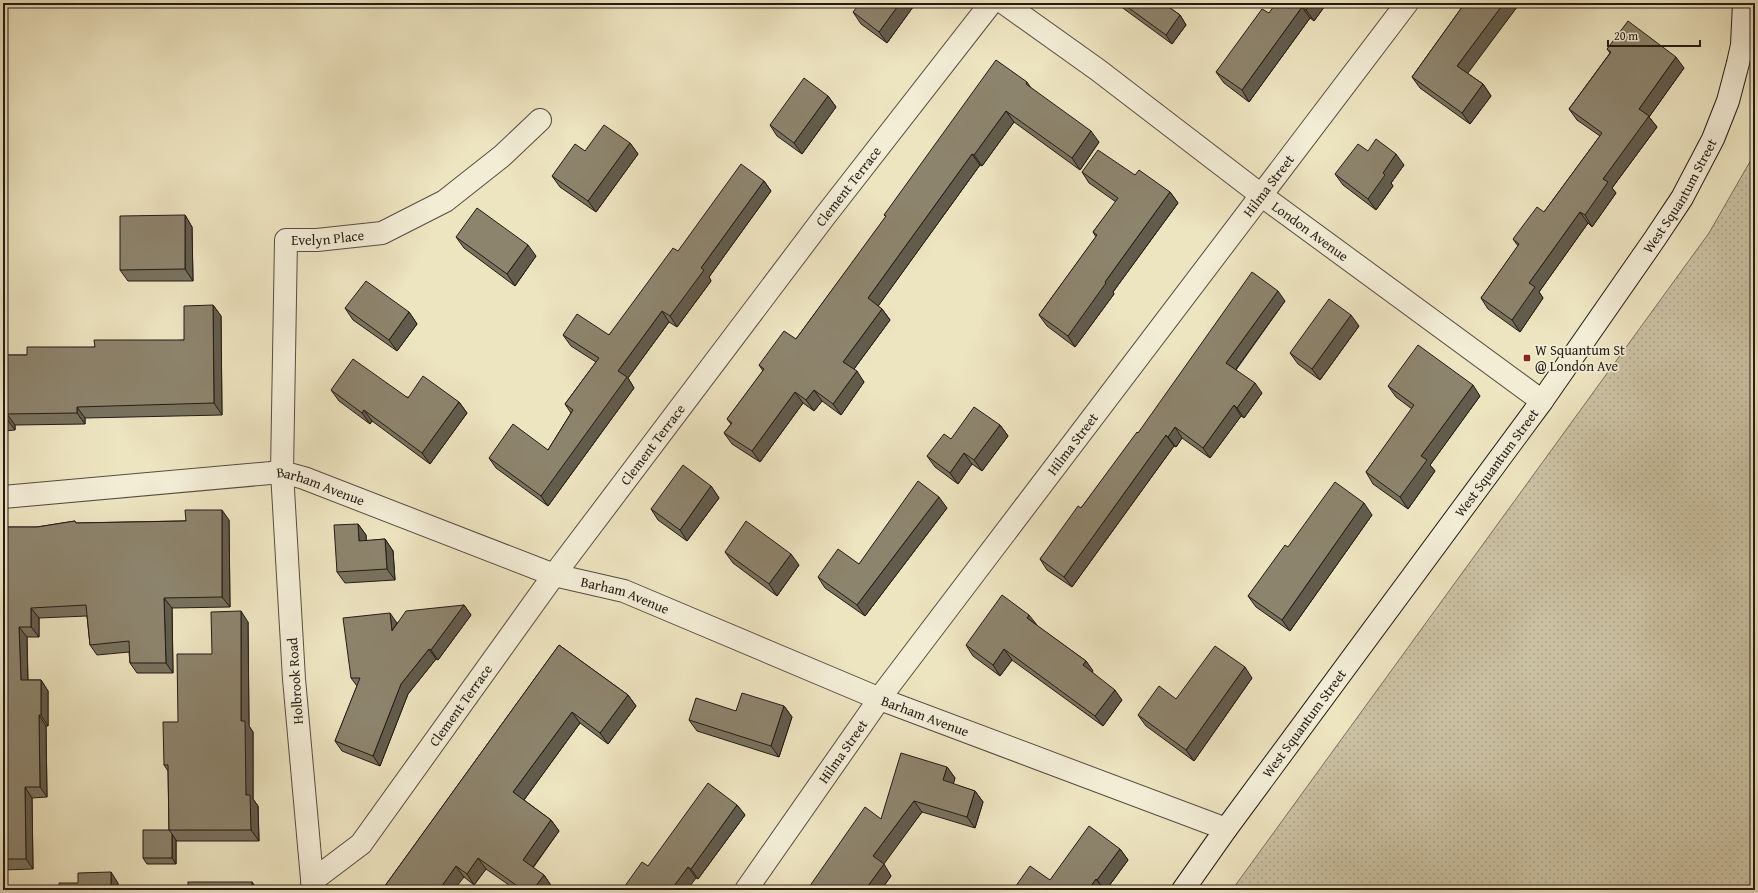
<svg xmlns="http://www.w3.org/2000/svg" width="1758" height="893" viewBox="0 0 1758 893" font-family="'Gentium Book Plus',serif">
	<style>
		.grass { fill: url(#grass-dots); stroke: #786e5b }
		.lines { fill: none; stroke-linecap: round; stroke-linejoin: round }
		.street-casing { stroke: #564d3e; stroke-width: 24 }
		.secondary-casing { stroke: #241b13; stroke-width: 24 }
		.street { stroke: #f3edd6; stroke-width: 22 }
		.secondary { stroke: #f3edd6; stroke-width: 22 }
		.wall { fill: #79725e; stroke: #241b13 }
		.shaded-wall { fill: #635c4c; stroke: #241b13 }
		.building { fill: #8d846d; stroke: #241b13 }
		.poi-dot { fill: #8f2418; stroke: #f3edd6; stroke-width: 1.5 }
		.labels { text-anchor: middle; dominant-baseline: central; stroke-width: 3.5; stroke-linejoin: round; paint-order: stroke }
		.street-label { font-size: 14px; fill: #241b13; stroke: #f3edd6 }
		.poi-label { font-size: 14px; fill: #241b13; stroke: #f3edd6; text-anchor: start }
	</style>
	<defs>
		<pattern id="grass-dots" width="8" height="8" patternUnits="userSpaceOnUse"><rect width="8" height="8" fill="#cbc2a3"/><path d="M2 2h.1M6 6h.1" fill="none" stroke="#aea68b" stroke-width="1.8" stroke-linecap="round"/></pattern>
	</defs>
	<rect width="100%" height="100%" fill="#ede4c0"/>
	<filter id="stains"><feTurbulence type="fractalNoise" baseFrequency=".005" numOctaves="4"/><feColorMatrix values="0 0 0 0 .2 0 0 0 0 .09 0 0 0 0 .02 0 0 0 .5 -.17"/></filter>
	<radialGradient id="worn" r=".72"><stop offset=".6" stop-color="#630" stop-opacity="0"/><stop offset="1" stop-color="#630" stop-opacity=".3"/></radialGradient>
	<path class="grass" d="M1755,153V890H1232L1709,233Z"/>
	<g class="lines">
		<defs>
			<g id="street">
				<path id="s1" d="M1004,3L1098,70L1261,195L1542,401"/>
				<path id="s2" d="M3,497L282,472L304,478L554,575L624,591L880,699L1226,829"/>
				<path id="s3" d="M312,881L361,844L554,575L825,216L991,3"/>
				<path id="s4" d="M313,890L294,679L282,472L286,240H317L382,233L445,201L502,156L540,120"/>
				<path id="s5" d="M746,890L885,691L1407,3"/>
			</g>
			<g id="secondary">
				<path id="s6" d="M1183,890L1226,829L1542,401L1654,240L1682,198L1713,139L1728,101L1738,63L1742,45L1744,3"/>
			</g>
		</defs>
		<use href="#street" class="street-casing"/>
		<use href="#secondary" class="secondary-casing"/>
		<use href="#street" class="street"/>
		<use href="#secondary" class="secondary"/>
	</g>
	<g class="wall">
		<path d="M1116,3H1163L1180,15L1186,25L1172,44Z"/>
		<path d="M1327,3L1314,21L1310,18L1249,102L1224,83L1216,72L1269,13Z"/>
		<path d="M1465,3H1520L1467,73L1483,84L1491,96L1470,124L1420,88L1412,77Z"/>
		<path d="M913,7L887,43L861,24L853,12Z"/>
		<path d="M1607,49L1684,68L1649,117L1657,127L1612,188L1616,193L1592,227L1588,223L1539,292L1543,298L1520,332L1488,309L1481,298L1518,246L1513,239L1544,212L1600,136L1577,120L1569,109L1610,53Z"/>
		<path d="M1027,82L1031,88L1099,142L1080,170L1014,122L982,166L980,165L878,306L882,309L890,320L854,369L864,382L841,415L822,401L814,411L803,403L760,462L732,444L724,433L731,424L727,419L763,371L759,365L796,339L886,217L884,215Z"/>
		<path d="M828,96L836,107L802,154L777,136L770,125Z"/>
		<path d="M630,143L638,154L596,212L560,187L552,176L585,151Z"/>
		<path d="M1368,151L1404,165L1391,183L1393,186L1376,210L1343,185L1335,174Z"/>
		<path d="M1082,172L1135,175L1170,192L1178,203L1113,292L1114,294L1075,347L1047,326L1039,315L1096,237L1093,232L1116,202L1089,183Z"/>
		<path d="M764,181L771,191L709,277L711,281L677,327L669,322L628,378L634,388L548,506L496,468L489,458L548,450L571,413L565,404L596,362L571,346L563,335H609L678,251Z"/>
		<path d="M185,215L192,227L193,281H128L120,270Z"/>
		<path d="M456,237L536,256L515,286L464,248Z"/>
		<path d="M1285,301L1236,370L1262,393L1244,418L1241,416L1210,458L1182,438L1176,447L1174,446L1072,587L1047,570L1040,559L1081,508L1138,433Z"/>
		<path d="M213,305L221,316L222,415L85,418V424L15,425V430L3,431V355H27L95,347L184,340Z"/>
		<path d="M345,308L409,312L417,324L397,351L353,320Z"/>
		<path d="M1359,326L1320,380L1298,364L1290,353Z"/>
		<path d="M1388,386L1480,396L1430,465L1435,471L1408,509L1373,484L1366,472L1412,409L1396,397Z"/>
		<path d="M331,390L459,402L467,413L430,464L372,421L370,424L339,401Z"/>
		<path d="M1000,425L1008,436L982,471L972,464L958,484L935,467L927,456L951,439Z"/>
		<path d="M711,486L719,498L687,541L658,520L651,509Z"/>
		<path d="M947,508L865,616L825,588L818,577L859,564Z"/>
		<path d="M1372,515L1290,631L1256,607L1248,596L1288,547Z"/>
		<path d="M229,520L230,607L172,608L173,673H137L130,663L129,652L97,655L90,645L87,616L39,618V637H27L28,680H41L48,691V726H46L47,797L32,798L33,869L3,870V527H37L75,521L76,523Z"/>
		<path d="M358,524L366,535V541L385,539L393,551L395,580L345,583L337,572Z"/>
		<path d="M725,552L799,565L777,596L733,563Z"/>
		<path d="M464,605L471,615L438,660L436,659L408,694L380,766L342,751L335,741L357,686L351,678L397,623Z"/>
		<path d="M248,622L249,726L253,732V799L258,806L259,841H177L176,840V864H147L143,858L169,830L168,771L164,765L178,722L212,654Z"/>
		<path d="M1036,625L1086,661L1093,671L1092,672L1122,700L1103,726L1012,660L1000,676L973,656L966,645Z"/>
		<path d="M559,645L628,695L636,706L608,744L580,723L524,800L551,820L559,831L533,868L544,875L552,887L549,890H516L486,869L474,885L464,877L382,890Z"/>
		<path d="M1252,678L1194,761L1146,726L1138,715L1176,699Z"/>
		<path d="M784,706L792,717L779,757L697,731L689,720L736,711Z"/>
		<path d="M947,767L955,778L953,784L975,791L983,802L975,828L922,812L883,864L891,876L881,890H807L881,819Z"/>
		<path d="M737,805L745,815L698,879L696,878L648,866Z"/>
		<path d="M1120,849L1128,860L1106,890H1013L1050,880Z"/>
	</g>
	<g class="shaded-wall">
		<path d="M900,3H911L913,7L887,43L879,32Z"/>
		<path d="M1311,3H1327L1314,21L1306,10Z"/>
		<path d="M1504,3H1520L1465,77L1457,66Z"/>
		<path d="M1302,7L1310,18L1249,102L1242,90Z"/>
		<path d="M1180,15L1186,25L1172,44L1166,35Z"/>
		<path d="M1676,57L1684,68L1649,117L1657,127L1612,188L1616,193L1592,227L1585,215L1639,109Z"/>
		<path d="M1483,84L1491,96L1470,124L1462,113Z"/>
		<path d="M828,96L836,107L802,154L794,143Z"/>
		<path d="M1006,111L1014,122L982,166L974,155Z"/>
		<path d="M1091,131L1099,142L1080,170L1072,158Z"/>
		<path d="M630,143L638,154L596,212L588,201Z"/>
		<path d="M972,154L980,165L876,309L868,298Z"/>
		<path d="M1396,154L1404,165L1391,183L1393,186L1376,210L1368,199L1383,173Z"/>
		<path d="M764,181L771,191L709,277L711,281L677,327L670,316L701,268Z"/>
		<path d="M1170,192L1178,203L1113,292L1114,294L1075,347L1068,336L1105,282Z"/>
		<path d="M1580,212L1588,223L1539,292L1543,298L1520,332L1512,320L1529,283Z"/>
		<path d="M185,215L192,227L193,281L185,269Z"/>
		<path d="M528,245L536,256L515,286L507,274Z"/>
		<path d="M1278,291L1285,301L1233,373L1226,363Z"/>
		<path d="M213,305L221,316L222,415L214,403Z"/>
		<path d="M882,309L890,320L851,373L843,362Z"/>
		<path d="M662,311L669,322L628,378L634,388L548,506L541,496L618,371Z"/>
		<path d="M409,312L417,324L397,351L389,340Z"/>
		<path d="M1351,315L1359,326L1320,380L1312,369Z"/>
		<path d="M857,371L864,382L841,415L833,404Z"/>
		<path d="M1255,383L1262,393L1244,418L1237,408Z"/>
		<path d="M1473,385L1480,396L1430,465L1435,471L1408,509L1400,497L1421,456Z"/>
		<path d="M814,390L822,401L814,411L806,400Z"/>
		<path d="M795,392L803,403L760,462L752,451Z"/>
		<path d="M459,402L467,413L430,464L422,453Z"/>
		<path d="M1234,405L1241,416L1210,458L1203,448Z"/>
		<path d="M77,407L85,418V424L77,413Z"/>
		<path d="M364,410L372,421L370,424L362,413Z"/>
		<path d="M7,414L15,425V430L7,419Z"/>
		<path d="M1000,425L1008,436L982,471L974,460Z"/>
		<path d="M1175,427L1182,438L1176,447L1168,437Z"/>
		<path d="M1166,435L1174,446L1072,587L1064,577Z"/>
		<path d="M964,453L972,464L958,484L950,473Z"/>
		<path d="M711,486L719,498L687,541L680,530Z"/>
		<path d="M939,497L947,508L865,616L857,605Z"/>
		<path d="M1364,503L1372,515L1290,631L1282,620Z"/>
		<path d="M222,510L229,520L230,607L222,597Z"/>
		<path d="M358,524L366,535L367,552L359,541Z"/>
		<path d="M385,539L393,551L395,580L387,569Z"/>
		<path d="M791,554L799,565L777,596L769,584Z"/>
		<path d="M164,598L172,608L173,673L166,663Z"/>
		<path d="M464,605L471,615L438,660L431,650Z"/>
		<path d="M31,608L39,618V637L31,627Z"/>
		<path d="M241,611L248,622L249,726L253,732V799L258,806L259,841L251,830L246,795L241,721Z"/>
		<path d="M390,613L397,623L392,631Z"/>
		<path d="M1029,615L1037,625L1027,618Z"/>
		<path d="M19,627L27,637L28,691L21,680Z"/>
		<path d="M429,649L436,659L408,694L380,766L373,756L401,684Z"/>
		<path d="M1004,649L1012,660L1000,676L993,665Z"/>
		<path d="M1086,661L1093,671L1090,675L1083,665Z"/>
		<path d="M1245,667L1252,678L1194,761L1186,750Z"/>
		<path d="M41,680L48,691V726L41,715Z"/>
		<path d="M1115,690L1122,700L1103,726L1095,716Z"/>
		<path d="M628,695L636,706L608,744L600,733Z"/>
		<path d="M784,706L792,717L779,757L771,746Z"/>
		<path d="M572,712L580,723L521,804L513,792Z"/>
		<path d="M39,715L46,726L47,797L40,787Z"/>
		<path d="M947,767L955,778L951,792L943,780Z"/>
		<path d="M25,787L32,798L33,869L26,859Z"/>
		<path d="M975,791L983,802L975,828L967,817Z"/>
		<path d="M914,801L922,812L881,868L873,856Z"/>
		<path d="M737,805L745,815L698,879L691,869Z"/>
		<path d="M551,820L559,831L530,871L523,860Z"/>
		<path d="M172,834L176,840V864L172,858Z"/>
		<path d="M1120,849L1128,860L1106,890H1104L1097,880Z"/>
		<path d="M478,858L486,869L474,885L467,874Z"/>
		<path d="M884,864L891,876L881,890H865Z"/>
		<path d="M456,866L464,877L454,890H439Z"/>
		<path d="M688,867L696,878L687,890H671Z"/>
		<path d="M111,872L118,883L119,890H111Z"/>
		<path d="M544,875L552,887L549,890H533Z"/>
		<path d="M1096,879L1104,890H1088Z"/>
		<path d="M252,882L258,890H252Z"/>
	</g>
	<g class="building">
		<path d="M860,3H900L879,32L853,12Z"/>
		<path d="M1122,3H1163L1180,15L1166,35Z"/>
		<path d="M1276,3H1311L1306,10L1302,7L1242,90L1216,72L1262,9L1269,13Z"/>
		<path d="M1465,3H1504L1457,66L1483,84L1462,113L1412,77Z"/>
		<path d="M1628,21L1676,57L1639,109L1649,116L1603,179L1608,182L1585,215L1580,212L1529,283L1535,287L1512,320L1481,298L1519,244L1513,239L1537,207L1544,212L1602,133L1569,109L1611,52L1607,49Z"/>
		<path d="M996,60L1027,82L1026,84L1091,131L1072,158L1006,111L974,155L972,154L868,298L882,309L843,362L857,371L833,404L814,390L806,400L795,392L752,451L724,433L732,423L727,419L764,369L759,365L784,331L796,339L886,216L884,215Z"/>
		<path d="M804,78L828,96L794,143L770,125Z"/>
		<path d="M604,125L630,143L588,201L552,176L575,144L585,151Z"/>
		<path d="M1376,139L1396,154L1383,173L1385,175L1368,199L1335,174L1358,144L1368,151Z"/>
		<path d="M1098,150L1135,175L1139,170L1170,192L1105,282L1106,283L1068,336L1039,315L1097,235L1093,232L1118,198L1082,172Z"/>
		<path d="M741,164L764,181L701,268L704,270L670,316L662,311L618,371L627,377L541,496L489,458L513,424L548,450L573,410L565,404L599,358L563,335L577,314L609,335L673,248L678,251Z"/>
		<path d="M477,208L528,245L507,274L456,237Z"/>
		<path d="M185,215V269L120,270V216Z"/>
		<path d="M1252,272L1278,291L1226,363L1255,383L1237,408L1234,405L1203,448L1175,427L1168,437L1166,435L1064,577L1040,559L1078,506L1081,508L1137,432L1138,433Z"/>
		<path d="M366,281L409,312L389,340L345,308Z"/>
		<path d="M1329,299L1351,315L1312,369L1290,353Z"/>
		<path d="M213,305L214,403L77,407V413L7,414V419H3V355H27V347H95L94,340H184V306Z"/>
		<path d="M1418,345L1473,385L1421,456L1427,460L1400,497L1366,472L1414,405L1388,386Z"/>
		<path d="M353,359L408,398L423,376L459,402L422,453L364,410L362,413L331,390Z"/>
		<path d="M974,407L1000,425L974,460L964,453L950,473L927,456L944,434L951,439Z"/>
		<path d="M683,465L711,486L680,530L651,509Z"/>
		<path d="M918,481L939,497L857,605L818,577L838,549L859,564Z"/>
		<path d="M1335,482L1364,503L1282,620L1248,596L1285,545L1288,547Z"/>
		<path d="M185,510H222V597L164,598L166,663H130L129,641L90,645L86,605L31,608V627H19L21,680H41V715H39L40,787H25L26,859H3V527H37L75,521L76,523L186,521Z"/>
		<path d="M746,521L791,554L769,584L725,552Z"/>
		<path d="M358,524L359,541L385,539L387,569L337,572L334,525Z"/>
		<path d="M1002,595L1029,615L1027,618L1086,661L1083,665L1115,690L1095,716L1004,649L993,665L966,645Z"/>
		<path d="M464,605L431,650L429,649L401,684L373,756L335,741L360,678H351L343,618L390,613L392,631L406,611Z"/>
		<path d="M241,611V721H245L246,795H250L251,830H169L168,765H164L163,722H178L177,654H212L211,612Z"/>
		<path d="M559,645L628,695L600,733L572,712L513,792L551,820L523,860L544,875L533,890H523L478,858L467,874L456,866L439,890H382Z"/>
		<path d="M1215,646L1245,667L1186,750L1138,715L1159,686L1176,699Z"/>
		<path d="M742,693L784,706L771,746L689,720L696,698L736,711Z"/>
		<path d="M901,753L947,767L943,780L975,791L967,817L914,801L873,856L884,864L865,890H807L865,807L881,819Z"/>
		<path d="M708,783L737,805L691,869L688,867L671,890H622L642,862L648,866Z"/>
		<path d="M1089,826L1120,849L1097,880L1096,879L1088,890H1013L1030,866L1050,880Z"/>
		<path d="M143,830H169L172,834V858H143Z"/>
		<path d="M111,872V890H59V883H78V873Z"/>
		<rect x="188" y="882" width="64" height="8"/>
	</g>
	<rect class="poi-dot" x="1523" y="354" width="8" height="8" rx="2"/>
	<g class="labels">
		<g class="street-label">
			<text stroke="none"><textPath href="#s5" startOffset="877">Hilma Street</textPath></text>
			<text stroke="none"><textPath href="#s3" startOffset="880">Clement Terrace</textPath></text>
			<text stroke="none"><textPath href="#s6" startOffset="854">West Squantum Street</textPath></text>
			<text stroke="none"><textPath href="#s1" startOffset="382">London Avenue</textPath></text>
			<text stroke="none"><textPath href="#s4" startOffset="693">Evelyn Place</textPath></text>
			<text stroke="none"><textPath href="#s5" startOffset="553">Hilma Street</textPath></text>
			<text stroke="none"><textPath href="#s3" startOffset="556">Clement Terrace</textPath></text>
			<text stroke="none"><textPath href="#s6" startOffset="530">West Squantum Street</textPath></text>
			<text stroke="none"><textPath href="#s2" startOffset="321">Barham Avenue</textPath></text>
			<text stroke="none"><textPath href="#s2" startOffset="645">Barham Avenue</textPath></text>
			<text transform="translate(295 681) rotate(-94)">Holbrook Road</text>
			<text stroke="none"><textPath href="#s3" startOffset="232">Clement Terrace</textPath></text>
			<text stroke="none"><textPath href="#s2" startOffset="969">Barham Avenue</textPath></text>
			<text stroke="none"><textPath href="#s6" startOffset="206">West Squantum Street</textPath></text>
			<text stroke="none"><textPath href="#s5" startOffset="169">Hilma Street</textPath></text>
		</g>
		<g class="poi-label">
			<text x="1535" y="350">W Squantum St<tspan x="1535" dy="16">@ London Ave</tspan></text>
		</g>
	</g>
	<rect width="1758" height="893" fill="none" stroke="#ede4c0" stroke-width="16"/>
	<rect x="4" y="4" width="1750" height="885" fill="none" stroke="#241b13" stroke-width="2"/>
	<rect x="8" y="8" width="1742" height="877" fill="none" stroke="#241b13"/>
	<path d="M1608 40v6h92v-6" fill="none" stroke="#241b13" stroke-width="2"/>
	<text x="1614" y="40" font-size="12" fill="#241b13" stroke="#f3edd6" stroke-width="3" paint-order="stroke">20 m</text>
	<rect width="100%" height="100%" filter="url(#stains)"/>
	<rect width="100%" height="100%" fill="url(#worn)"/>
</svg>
